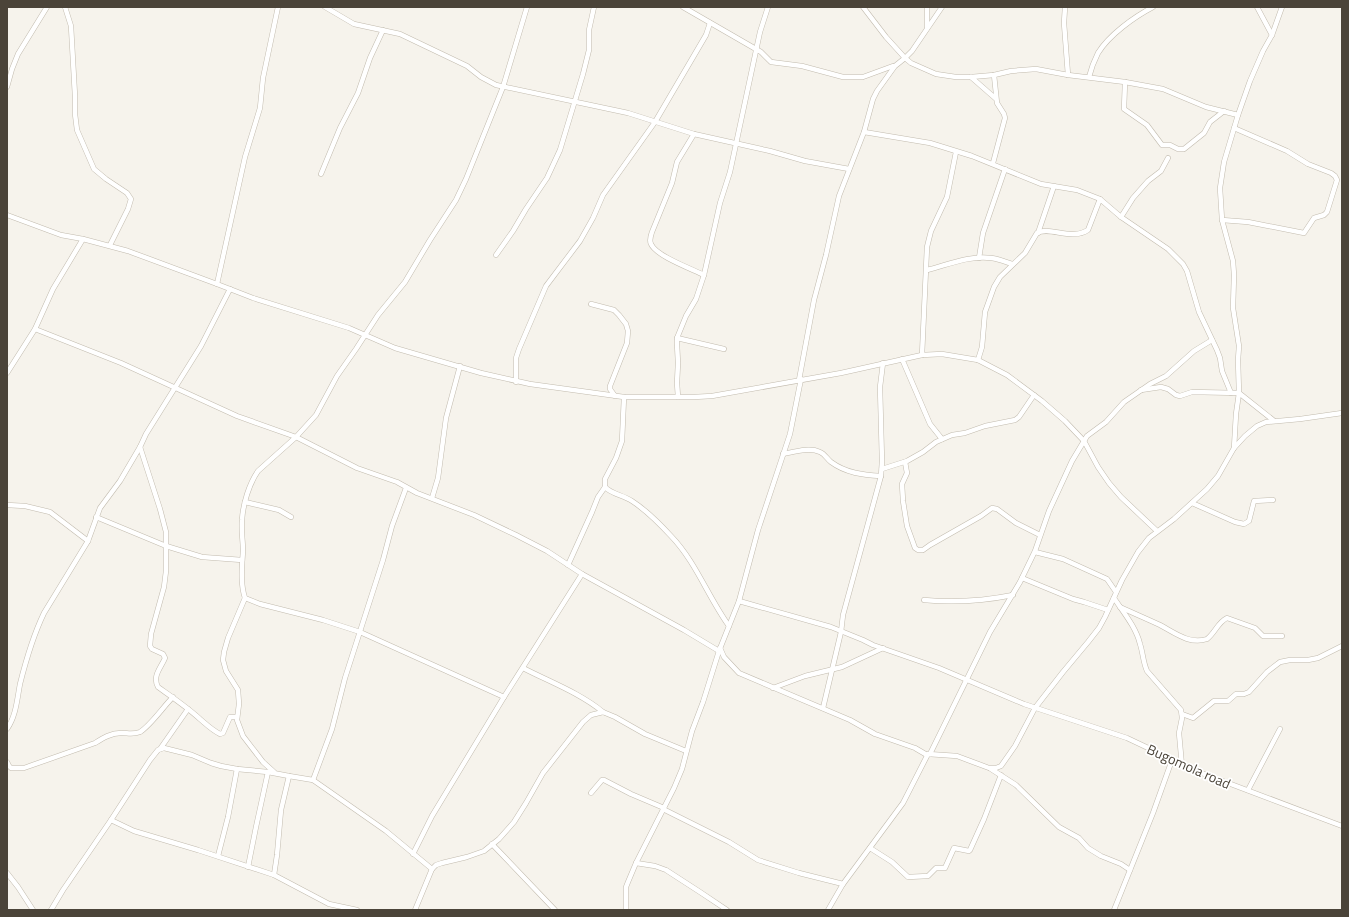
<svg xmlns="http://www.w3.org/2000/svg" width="1349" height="917" viewBox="0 0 1349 917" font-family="'Titillium Web',sans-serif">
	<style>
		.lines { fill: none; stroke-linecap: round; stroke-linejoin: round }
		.minor-casing { stroke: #c2bbae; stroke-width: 5.5 }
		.minor { stroke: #fff; stroke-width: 4.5 }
		.labels { text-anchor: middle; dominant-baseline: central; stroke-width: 3.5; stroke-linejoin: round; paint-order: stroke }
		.street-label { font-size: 14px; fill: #4b4439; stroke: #fff }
	</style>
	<rect width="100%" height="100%" fill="#f6f3ec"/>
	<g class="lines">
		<defs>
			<g id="minor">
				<path d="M65,7L71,26L75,96V114L77,130L94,169L106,179L127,193L131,199L128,209L110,245"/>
				<path d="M325,7L354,24L400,34L467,66L481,77L496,85L628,113L694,134L770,151L805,161L849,169"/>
				<path d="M683,7L761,52L771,62L802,66L843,77H863L893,66"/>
				<path d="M863,7L886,37L905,58L911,63L936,74L956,77H971L994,75L1011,71L1036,69L1068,75L1125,82L1163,89L1206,107L1238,115"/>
				<path d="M927,7V28"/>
				<path d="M1065,7L1064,23L1068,75"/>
				<path d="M1257,7L1272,35"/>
				<path d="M971,77L995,98"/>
				<path d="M1089,77C1091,69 1094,61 1098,53C1109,35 1134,17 1153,7"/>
				<path d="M1125,82L1124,109L1147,125L1162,145H1170L1178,149H1184L1204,133L1210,122L1224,111"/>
				<path d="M7,87L12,69L18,54L47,7"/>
				<path d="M864,132L930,143L972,156L1041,184L1077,190L1100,199L1121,217L1168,249L1183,264L1187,271L1199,312L1217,350L1220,358L1222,371L1231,393"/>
				<path d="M694,134L677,162L672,183L652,232C651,235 649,240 651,244C656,256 692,269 704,275"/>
				<path d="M993,163L1005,118L1004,114L997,103L994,75"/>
				<path d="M321,174L340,128L358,93L370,58L383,30"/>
				<path d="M7,215L61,235L83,239L128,251L217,284L253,298L349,328L395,348L481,373L530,384L624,397H694L712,396L841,373L922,355L942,354L978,360L1007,375L1042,401L1065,421L1084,441L1098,467L1109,483L1121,497L1157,531"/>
				<path d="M1121,217L1133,198L1148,181L1161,171L1168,158"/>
				<path d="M1222,220L1248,222L1304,233L1314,218L1324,215L1327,212L1337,180L1335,176L1331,173L1308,164L1287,151L1234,128"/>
				<path d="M1038,233L1054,186"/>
				<path d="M496,255L513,231L526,209L547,178L560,150L583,74L589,50V30L594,7"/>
				<path d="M979,258L983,233L1005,169"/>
				<path d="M927,270C947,265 970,255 991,258C999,259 1006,262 1012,264"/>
				<path d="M217,284L245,157L260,108L263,78L278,7"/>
				<path d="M591,304L614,310L619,315L626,324L628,331L627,343L610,386V389L615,396"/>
				<path d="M35,329L121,363L237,416L296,437L357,468L397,482L417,493L474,515L516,535L547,551L582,574L684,630L719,651"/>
				<path d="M677,338L724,349"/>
				<path d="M922,355L927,247L931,231L947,197L956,152"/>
				<path d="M902,359L930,424L942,439"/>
				<path d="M978,360L982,347L985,312L994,287L1000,277L1025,253L1037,233C1050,226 1071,241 1088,230L1100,199"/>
				<path d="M7,373L35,329L53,289L83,239"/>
				<path d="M799,380L814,300L826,255L839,196L864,132L873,99L877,91L895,66L905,58L912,51L942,7"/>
				<path d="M516,382V358L519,349L546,286L580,241L593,218L603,195L655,122L706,35L710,23"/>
				<path d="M1141,390L1161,387L1168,389L1176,395L1180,396L1192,392L1239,393L1273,420"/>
				<path d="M624,397L622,441L616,458L605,479V487C611,494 623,495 632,501C646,510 659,523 671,536C696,562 708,597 729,626"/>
				<path d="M678,397L677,383L678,363L677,344V338L686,316L696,299L704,275L720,203L730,172L760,32L768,7"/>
				<path d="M140,447L160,509L166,532V571L164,587L151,634L150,646L152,649L163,654L165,658C161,668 152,676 158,687C172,697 187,707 200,719C207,725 212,730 220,734L223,733L230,717H237"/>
				<path d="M1234,448L1236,414L1239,393L1238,360L1239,346L1233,308L1234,275L1233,261L1222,220L1220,188L1224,162L1238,115L1250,81L1263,51L1272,35L1282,7"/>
				<path d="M783,454C794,452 809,447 820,452C825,454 827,459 831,462C846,473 863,475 881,476"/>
				<path d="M905,462L907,473L902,484L903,501L907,526L915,548L918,550H923L930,545L981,516L992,508L997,509L1016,523L1040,535"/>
				<path d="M882,469L907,461L923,452L936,442L952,435L965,433L985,426L1015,420L1019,417L1034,395"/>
				<path d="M432,498L438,478L446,418L460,366"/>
				<path d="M245,502L279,510L291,517"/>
				<path d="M1192,503L1235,522L1244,524L1249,521L1254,501L1273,500"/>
				<path d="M7,505L25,506L50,512L88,541"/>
				<path d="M96,517L166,546L202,557L242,560"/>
				<path d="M1035,552L1063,559L1107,579L1116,592"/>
				<path d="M568,565L592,512L598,497L605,487"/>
				<path d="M1022,578L1073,599L1084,602L1108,610"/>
				<path d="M245,598L228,638L224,652L223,660L226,671L238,690L239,704L237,720L243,736L263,762L274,772"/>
				<path d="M1114,598C1123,612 1136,627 1140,644C1143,653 1143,662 1147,671L1181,710L1182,718L1179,733L1182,766"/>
				<path d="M924,600C955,603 983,601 1013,595"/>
				<path d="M739,601L831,627L863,640L873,645L939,668L1024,704L1127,738L1199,772L1342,826"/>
				<path d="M1120,607C1133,613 1147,619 1160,625C1175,633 1190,645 1207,639C1215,633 1218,622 1227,618L1255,628L1263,636H1282"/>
				<path d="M720,648L724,657L739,673L850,720L875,734L915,748L927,755"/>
				<path d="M523,668C550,682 580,693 603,712"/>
				<path d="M773,688L805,676L842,667L883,648"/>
				<path d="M504,697L360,632L323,620L260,604L245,598C240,583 242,566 243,551C243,541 241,531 242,520C243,504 249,484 258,471L296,437L316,415L337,376L356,349L378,315L405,282L430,240L456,200L466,179L503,87L527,7"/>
				<path d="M823,708L841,632L843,615L881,476L882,461L880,387L883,363"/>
				<path d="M1182,714L1193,718L1214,701H1228L1236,694H1244L1249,692L1267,672L1280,662L1290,660H1308L1318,658L1342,646"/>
				<path d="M7,729C16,716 17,700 20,684C26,660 33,636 44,613L88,541L100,508L120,481L140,447L146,434L201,346L230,289"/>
				<path d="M160,749L188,709"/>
				<path d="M930,754L990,632L1020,582L1035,551L1049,511L1072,461L1087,436L1106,422L1124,402L1150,384L1166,376L1194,351L1212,340"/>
				<path d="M7,762L9,766L11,768H24L95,743C103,738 111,733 121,733C128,733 133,735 140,732C151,725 163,707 173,697"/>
				<path d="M991,769L1016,785L1059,827L1079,838L1088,848L1101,856L1121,864L1130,870"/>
				<path d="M313,780L332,729L345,678L383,560L392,526L406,488"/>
				<path d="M1248,790L1280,729"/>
				<path d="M591,793L602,780H604L631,794L664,808"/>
				<path d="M663,809L729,842L758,860L799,873L843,884"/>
				<path d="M111,820L134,831L198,850L274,875L329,904L357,910"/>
				<path d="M492,844L555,910"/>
				<path d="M870,848L892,862L908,877L928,876L936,868H945L954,848L969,851L970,850L984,819L1001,775"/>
				<path d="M413,854L432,816L504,697L582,574"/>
				<path d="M218,856L228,817L237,769"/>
				<path d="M636,863L655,866L666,870L700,892L727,910"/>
				<path d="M248,867L256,827L268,772"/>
				<path d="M7,873L18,887L33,910"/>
				<path d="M274,875L277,855L281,810L289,776"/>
				<path d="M51,910L63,890L111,820L150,760L158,750L164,748L192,755L211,763L221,766L237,769L268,772L289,776L313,780L386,831L432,869"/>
				<path d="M415,910L432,869L436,865L442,863L467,857L484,851L499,839L514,822L526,803L543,773L583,722L591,715L603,712L615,717L645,734L686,751"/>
				<path d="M626,910V887L628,882L636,863L674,788L682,769L692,731L703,702L719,651L739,601L758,530L790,434L801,379"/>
				<path d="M828,910L843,884L903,803L928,754L957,756L989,768H996L1001,766L1015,746L1035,708L1063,672L1088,642L1099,628L1105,617L1122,580L1138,552L1149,538L1174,519L1207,489L1218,476L1234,448L1245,436L1257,426L1266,422L1300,419L1342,413"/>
				<path d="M1114,910L1153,813L1172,760"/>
			</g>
		</defs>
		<use href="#minor" class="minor-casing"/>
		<use href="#minor" class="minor"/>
	</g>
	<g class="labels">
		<g class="street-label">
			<text transform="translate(1189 766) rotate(24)">Bugomola road</text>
		</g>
	</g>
	<rect width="1349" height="917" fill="none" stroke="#4b4439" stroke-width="16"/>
</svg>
